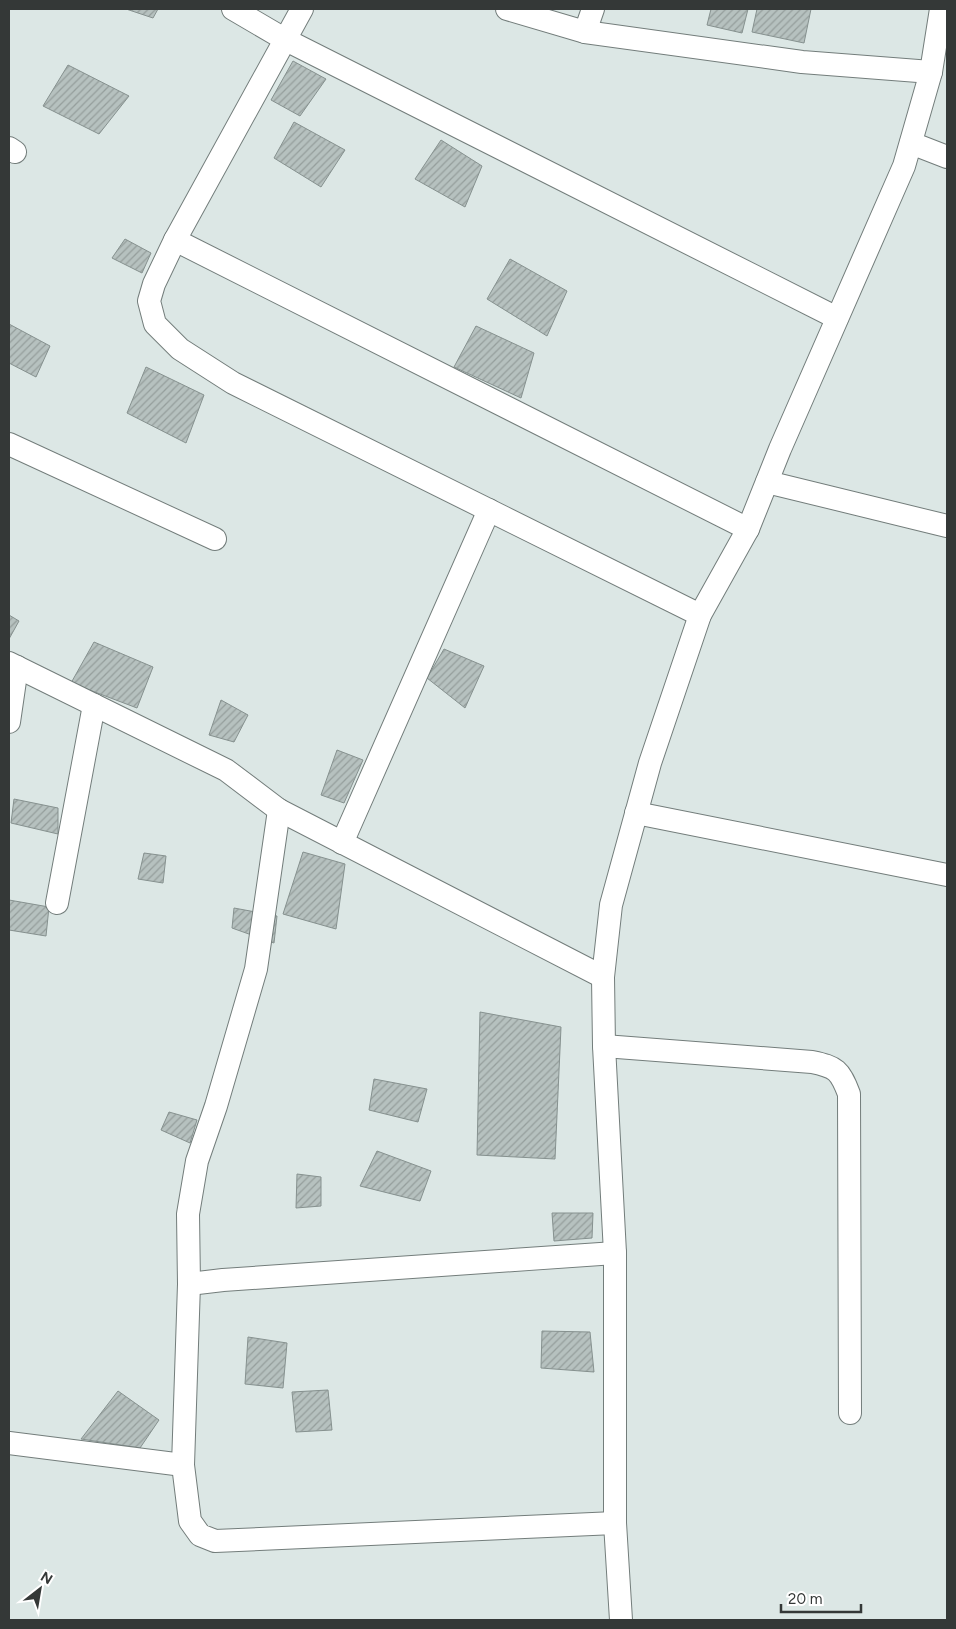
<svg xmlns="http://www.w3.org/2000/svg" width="956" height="1629" viewBox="0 0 956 1629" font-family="Figtree,sans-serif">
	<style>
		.building { fill: url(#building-hatch); stroke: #86918f }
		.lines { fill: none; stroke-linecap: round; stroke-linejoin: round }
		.street-casing { stroke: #737d7b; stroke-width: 24 }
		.street { stroke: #fff; stroke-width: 22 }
	</style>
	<defs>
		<pattern id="building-hatch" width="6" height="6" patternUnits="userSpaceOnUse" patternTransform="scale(1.25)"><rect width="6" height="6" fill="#b6c1bf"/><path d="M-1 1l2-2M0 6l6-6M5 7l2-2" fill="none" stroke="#959e9c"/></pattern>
	</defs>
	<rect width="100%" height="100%" fill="#dce7e5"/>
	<g class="building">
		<path d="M126,9H158L153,18Z"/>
		<path d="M711,9H748L742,33L707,25Z"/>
		<path d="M757,9H811L804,43L752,32Z"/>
		<path d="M293,61L326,79L300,116L271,100Z"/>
		<path d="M68,65L129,96L99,134L43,106Z"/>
		<path d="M294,122L345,150L321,187L274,158Z"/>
		<path d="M441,140L482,166L465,207L415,179Z"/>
		<path d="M125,239L151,253L142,273L112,258Z"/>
		<path d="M510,259L567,291L547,336L487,299Z"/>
		<path d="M9,324L50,346L36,377L9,363Z"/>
		<path d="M476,326L534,353L521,398L454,367Z"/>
		<path d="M146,367L204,395L186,443L127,413Z"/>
		<path d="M9,615L19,621L9,639Z"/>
		<path d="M94,642L153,667L137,708L71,683Z"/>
		<path d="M444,649L484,666L465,708L427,678Z"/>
		<path d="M221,700L248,715L234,742L209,735Z"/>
		<path d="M337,750L363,760L344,803L321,795Z"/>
		<path d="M14,799L58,808V834L11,823Z"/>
		<path d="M303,852L345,864L336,929L283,914Z"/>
		<path d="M144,853L166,856L163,883L138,879Z"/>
		<path d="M9,900L49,907L46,936L9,930Z"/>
		<path d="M234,908L277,916L274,943L232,928Z"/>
		<path d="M480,1012L561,1027L555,1159L477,1155Z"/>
		<path d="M374,1079L427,1089L418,1122L369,1110Z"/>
		<path d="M169,1112L197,1120L190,1143L161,1130Z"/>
		<path d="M377,1151L431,1171L420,1201L360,1186Z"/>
		<path d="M297,1174L321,1177V1206L296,1208Z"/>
		<path d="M552,1213H593L592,1238L554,1241Z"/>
		<path d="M542,1331L590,1332L594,1372L541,1368Z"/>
		<path d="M248,1337L287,1343L283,1388L245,1384Z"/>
		<path d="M328,1390L332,1430L296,1432L292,1392Z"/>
		<path d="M118,1391L159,1420L140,1448L81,1439Z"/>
	</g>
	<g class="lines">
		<defs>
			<g id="street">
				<path d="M233,9L286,40L837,318"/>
				<path d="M302,9L175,240L154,284L149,301L155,324L180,349L233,383L700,615"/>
				<path d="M507,9L585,32L802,62L931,72"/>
				<path d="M585,32L593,9"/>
				<path d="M911,143L947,157"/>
				<path d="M9,148L15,152"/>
				<path d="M175,240L748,529"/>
				<path d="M9,444L215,539"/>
				<path d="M767,482L947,526"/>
				<path d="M9,663L226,770L279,810L603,977"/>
				<path d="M9,722L17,667"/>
				<path d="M279,810L256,969L216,1106L197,1161L188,1214L189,1284L183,1465L190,1521L200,1535L215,1541L615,1523"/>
				<path d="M636,813L947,875"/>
				<path d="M342,843L489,510"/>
				<path d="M57,903L94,705"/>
				<path d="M604,1046L812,1062C836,1067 840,1070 849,1094L850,1413"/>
				<path d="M189,1284L223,1280L615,1253"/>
				<path d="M9,1443L183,1465"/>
				<path d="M621,1620L615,1523V1253L604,1046L603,977L611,905L650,763L700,615L748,529L780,449L904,166L931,72L941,9"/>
			</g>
		</defs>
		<use href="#street" class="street-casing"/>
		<use href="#street" class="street"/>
	</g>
	<rect width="956" height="1629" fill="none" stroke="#343837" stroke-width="20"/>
	<g transform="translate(40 1589) rotate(31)" stroke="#ffffff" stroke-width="4" paint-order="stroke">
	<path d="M0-4L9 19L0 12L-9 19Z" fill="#343837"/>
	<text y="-8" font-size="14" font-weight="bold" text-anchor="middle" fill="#343837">N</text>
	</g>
	<path d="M781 1604v8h80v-8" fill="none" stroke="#343837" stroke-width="2.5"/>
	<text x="788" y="1604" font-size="15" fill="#343837" stroke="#ffffff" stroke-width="4" paint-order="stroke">20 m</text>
</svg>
